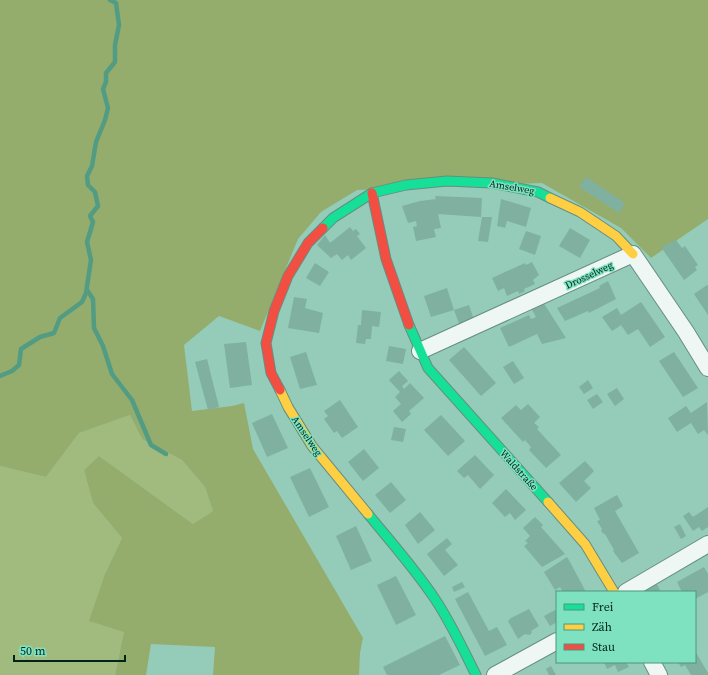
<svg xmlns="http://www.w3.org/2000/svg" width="708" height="675" viewBox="0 0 708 675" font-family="'Source Serif 4',serif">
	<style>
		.green { fill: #a1bb7f }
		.forest { fill: #94ad6d }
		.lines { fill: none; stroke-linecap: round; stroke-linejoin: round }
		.stream { stroke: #529c84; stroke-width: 4.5 }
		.building { fill: #7fb0a0 }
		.street-casing { stroke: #668e81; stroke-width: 18 }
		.fast-casing { stroke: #668e81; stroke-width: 11 }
		.slow-casing { stroke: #668e81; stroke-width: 11 }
		.jam-casing { stroke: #668e81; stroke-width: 11 }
		.street { stroke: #eff7f4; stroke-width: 16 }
		.fast { stroke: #16e098; stroke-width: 9 }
		.slow { stroke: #ffcf43; stroke-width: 9 }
		.jam { stroke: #f24e42; stroke-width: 9 }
		.labels { text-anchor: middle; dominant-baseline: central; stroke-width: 3; stroke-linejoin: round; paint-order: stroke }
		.street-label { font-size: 10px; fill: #022319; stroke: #7ee2c0 }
	</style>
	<rect width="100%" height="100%" fill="#94ccb9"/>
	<path class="green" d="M130,415L142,439L182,460L205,487L213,511L193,524L99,456L84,470L93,503L122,538L105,574L124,632L115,675H0V466L46,477L79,433Z"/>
	<path class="forest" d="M0,0H708V219L651,258L621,228L542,183L357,190L321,212L298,239L260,331L219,316L184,345L192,411L232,406L244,403L253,449L363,638L360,653L359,675H213L215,647L151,644L146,675H115L124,632L89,621L105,574L122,538L93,503L84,470L99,456L193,524L213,511L205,487L182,460L142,439L130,415L79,433L46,477L0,466Z"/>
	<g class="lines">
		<g class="stream">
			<path d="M87,290L93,299L94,328L103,346L112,374L132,400L151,445L166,454"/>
			<path d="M0,376L12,371L19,365L21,349L40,337L54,333L60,318L82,302L86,293L91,260L87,242L93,222L90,216L98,206L95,192L88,185L87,176L92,166L96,142L105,120L108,108L103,89L106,82V73L115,62V45L119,25L116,3L110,0"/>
		</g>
	</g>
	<g class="building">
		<path d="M586,177L625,203L619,213L579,187Z"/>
		<path d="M435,196L482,198L481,217L438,214L441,228L434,229L436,237L416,241L413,227L417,226L416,221L408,223L402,206L420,201L436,199Z"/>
		<path d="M501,199L531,208L526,227L507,221L505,228L497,226Z"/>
		<path d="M482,217H492L488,242L478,241Z"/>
		<path d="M350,227L353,231L356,229L360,234L357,236L366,248L351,260L348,255L342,260L337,254L331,258L317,245L325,235L330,243Z"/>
		<path d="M570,228L590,240L580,258L559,246Z"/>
		<path d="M526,231L541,236L535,255L519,249Z"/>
		<path d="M676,240L682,248L685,246L698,265L695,267L697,270L684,280L661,247Z"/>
		<path d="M532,262L539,275L533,280L535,284L524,289L525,291L519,294L518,291L507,296L504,288L498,291L492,278L525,263L526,265Z"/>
		<path d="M315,263L329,272L320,286L306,278Z"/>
		<path d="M608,281L616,299L589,313L588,311L565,321L557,308L600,288L599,286Z"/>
		<path d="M707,285L708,286V315L694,294Z"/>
		<path d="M447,288L454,310L469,305L474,320L460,326L454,310L431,317L424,296Z"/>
		<path d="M294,297L307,299L305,308L323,313L319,333L288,328Z"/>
		<path d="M543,302L566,338L542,344L537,334L509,347L500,328L529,315L531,319L536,317L531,308Z"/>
		<path d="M641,302L665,337L650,347L638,329L628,335L621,325L612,331L602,317L617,308L621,315Z"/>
		<path d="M362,310L381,312L379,327L372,326L371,339H366L365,344L356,343L358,325H361Z"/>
		<path d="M246,342L252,385L230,388L224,344Z"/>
		<path d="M389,346L406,349L403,364L386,361Z"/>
		<path d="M464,347L496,383L481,396L449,360Z"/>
		<path d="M306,352L317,385L300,389L290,357Z"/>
		<path d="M674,352L698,388L683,397L659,361Z"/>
		<path d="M207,359L219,407L208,410L195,362Z"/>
		<path d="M513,361L524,378L514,384L503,367Z"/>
		<path d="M399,371L408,381L402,386L404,389L410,383L424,398L409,411L411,414L402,422L393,411L401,404L395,397L400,392L389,380Z"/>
		<path d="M588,380L593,388L584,394L579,387Z"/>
		<path d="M617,388L624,399L615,406L607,394Z"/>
		<path d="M597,394L603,402L593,409L587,400Z"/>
		<path d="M340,400L358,427L342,438L337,431L334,433L324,419L328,416L324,411Z"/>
		<path d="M707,402L708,435L704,430L698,434L691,423L677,432L668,418L686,406L691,413Z"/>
		<path d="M528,404L540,417L534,423L539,427L537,429L561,455L546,468L529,450L531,447L525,440L523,442L501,418L516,405L521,410Z"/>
		<path d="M272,414L288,448L267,457L252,423Z"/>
		<path d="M441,415L465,441L448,456L424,430Z"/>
		<path d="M394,427L406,429L403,442L391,440Z"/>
		<path d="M364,449L379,468L363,481L348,462Z"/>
		<path d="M475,455L494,475L480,489L468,475L464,478L457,471Z"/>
		<path d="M585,461L594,471L584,481L591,488L576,502L559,483Z"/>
		<path d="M310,468L329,507L309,517L290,477Z"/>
		<path d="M391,482L406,500L390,513L375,495Z"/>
		<path d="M506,489L526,510L515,520L510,513L505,517L492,503Z"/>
		<path d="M617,495L623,506L615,511L639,553L622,563L613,551L614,550L605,534H604L601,531L602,529L597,521L600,520L594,508Z"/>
		<path d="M708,507V527L702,531L699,527L693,531L683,516L689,512L693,517Z"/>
		<path d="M420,512L435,530L418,544L405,525Z"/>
		<path d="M535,517L543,525L541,527L565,554L542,567L524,546L528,543L525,541L530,536L523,528Z"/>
		<path d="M680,524L686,536L681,539L674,527Z"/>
		<path d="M356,526L372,561L351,570L336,536Z"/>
		<path d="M447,538L452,544L445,550L458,565L444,576L427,554Z"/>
		<path d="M567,557L570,562L586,592H563L560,587L555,590L544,572Z"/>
		<path d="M704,567L708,574V592L695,599V592H682L677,582Z"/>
		<path d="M396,576L416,615L396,625L377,585Z"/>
		<path d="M462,582L465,587L454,592L452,587Z"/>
		<path d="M657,584L661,592H643Z"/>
		<path d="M468,592L489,631L497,627L507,645L485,656L455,599Z"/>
		<path d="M529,609L539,626L531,631L532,632L530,635L525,634L518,639L508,621L511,618Z"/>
		<path d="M555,610L557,613V622L550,626L544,616Z"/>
		<path d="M445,636L460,665L439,675H387L383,667Z"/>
		<path d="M695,651L708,673V675H691L685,665L681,667L678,662H695Z"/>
		<path d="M604,662H626L629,667L618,672L615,665L607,669Z"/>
		<path d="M551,666L556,675H549L546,669Z"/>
	</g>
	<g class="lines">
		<defs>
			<g id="street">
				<path d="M420,351L633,254L686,332L708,368"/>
				<path d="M626,592L708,544"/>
				<path d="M652,662L659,675"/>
				<path d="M495,675L557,641"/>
			</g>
			<g id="fast">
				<path d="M323,228L333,218L372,193L406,185L447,181L492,183L538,192L550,198"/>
				<path d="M409,325L428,368L548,502"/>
				<path d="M368,514C391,542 415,569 435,599C451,623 463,649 476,675"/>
			</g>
			<g id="slow">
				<path d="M550,198L580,212L616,236L633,254"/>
				<path d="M280,390L288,407L312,446L368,514"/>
				<path d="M548,502L585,544L614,592"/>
			</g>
			<g id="jam">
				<path d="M372,193L386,259L409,325"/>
				<path d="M280,390L271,373L266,343L274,311L288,276L308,243L323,228"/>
			</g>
		</defs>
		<use href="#street" class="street-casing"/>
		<use href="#fast" class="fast-casing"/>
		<use href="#slow" class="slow-casing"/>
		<use href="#jam" class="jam-casing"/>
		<use href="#street" class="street"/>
		<use href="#fast" class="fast"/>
		<use href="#slow" class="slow"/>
		<use href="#jam" class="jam"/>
	</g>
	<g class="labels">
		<g class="street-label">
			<text transform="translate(512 187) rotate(10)">Amselweg</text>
			<text transform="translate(589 275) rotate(-25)">Drosselweg</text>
			<text transform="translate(307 436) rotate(56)">Amselweg</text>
			<text transform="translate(519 470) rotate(48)">Waldstraße</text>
		</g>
	</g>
	<rect x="556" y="591" width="140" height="72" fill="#7ee2c0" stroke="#4c967d"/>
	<rect x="564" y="604" width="20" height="6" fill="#16e098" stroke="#4c967d"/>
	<text x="592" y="611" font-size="12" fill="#022319">Frei</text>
	<rect x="564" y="624" width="20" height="6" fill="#ffcf43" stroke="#4c967d"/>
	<text x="592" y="631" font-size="12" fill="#022319">Zäh</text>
	<rect x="564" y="644" width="20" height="6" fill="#f24e42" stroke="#4c967d"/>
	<text x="592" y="651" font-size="12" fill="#022319">Stau</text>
	<path d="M14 655v6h111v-6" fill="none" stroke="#022319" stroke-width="2"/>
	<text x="20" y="655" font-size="12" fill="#022319" stroke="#7ee2c0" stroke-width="3" paint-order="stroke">50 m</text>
</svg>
